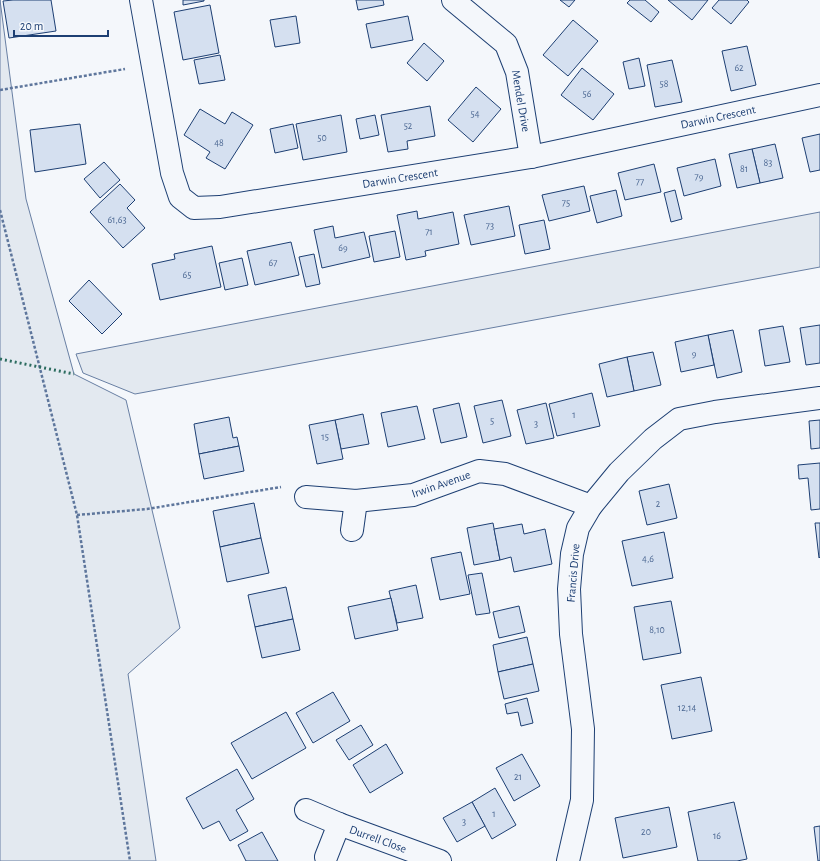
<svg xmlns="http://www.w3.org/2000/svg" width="820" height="861" viewBox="0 0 820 861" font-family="'Alegreya Sans',sans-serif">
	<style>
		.green { fill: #e3e9f0; stroke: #687fa3 }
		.building { fill: #d5e0f0; stroke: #1d3f73 }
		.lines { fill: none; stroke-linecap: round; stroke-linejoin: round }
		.minor-casing { stroke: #1d3f73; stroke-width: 24 }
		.path { stroke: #5e769c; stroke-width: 2.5; stroke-dasharray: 3 2; stroke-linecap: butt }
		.minor { stroke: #f4f7fb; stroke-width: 22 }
		.hedge { stroke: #2c6c60; stroke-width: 3; stroke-dasharray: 2 3; stroke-linecap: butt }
		.labels { text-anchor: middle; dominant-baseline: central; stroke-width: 3; stroke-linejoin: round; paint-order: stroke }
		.number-label { font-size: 10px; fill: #4b6792 }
		.street-label { font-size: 12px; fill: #1d3f73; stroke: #f4f7fb }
	</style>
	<rect width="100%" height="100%" fill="#f4f7fb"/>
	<g class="green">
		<path d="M0,0L26,199L74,374L126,400L180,628L128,674L156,861H0Z"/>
		<path d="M820,212V267L135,394L83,373L76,354Z"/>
	</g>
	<g class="building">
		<path d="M13,0H51L56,31L9,38L3,1Z"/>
		<path d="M183,0H204V1L183,5Z"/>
		<path d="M356,0H383L384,5L358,10Z"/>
		<path d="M560,0H575L569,7Z"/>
		<path d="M630,0H645L659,12L651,22L627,3Z"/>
		<path d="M668,0H708L692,20Z"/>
		<path d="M719,0H747L749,2L731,24L712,8Z"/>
		<path d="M210,5L219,53L183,60L174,12Z"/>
		<path d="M296,16L300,43L275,47L270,20Z"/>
		<path d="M408,16L413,40L371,48L366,24Z"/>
		<path d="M573,20L598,41L568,76L543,55Z"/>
		<path d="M424,43L444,61L427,81L407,63Z"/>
		<path d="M747,46L756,85L731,91L722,51Z"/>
		<path d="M220,55L225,80L199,84L194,60Z"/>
		<path d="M639,58L645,86L629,89L623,62Z"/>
		<path d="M672,60L682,102L655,107L647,65Z"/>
		<path d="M582,68L614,94L593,120L561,95Z"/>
		<path d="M476,87L501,109L473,142L448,120Z"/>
		<path d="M430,106L435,136L407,141L408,149L388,152L381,115Z"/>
		<path d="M200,109L225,124L232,112L253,125L225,169L206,158L210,152L184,135Z"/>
		<path d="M341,115L347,152L303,160L296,124Z"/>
		<path d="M375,115L379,135L360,139L356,119Z"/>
		<path d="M80,124L86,164L35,172L30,130Z"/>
		<path d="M293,124L298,148L275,153L270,129Z"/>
		<path d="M820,134V170L810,172L802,138Z"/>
		<path d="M775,144L783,178L760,183L752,149Z"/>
		<path d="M752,149L760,183L737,188L729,154Z"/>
		<path d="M715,159L721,186L684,196L677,168Z"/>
		<path d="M104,162L120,180L100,198L84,179Z"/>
		<path d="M654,164L661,192L625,200L618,173Z"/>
		<path d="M120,184L135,200L127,208L145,228L123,248L90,212Z"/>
		<path d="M584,186L590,211L549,221L542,195Z"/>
		<path d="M616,190L622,216L597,223L590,196Z"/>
		<path d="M675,190L682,219L671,222L664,193Z"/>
		<path d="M509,206L515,236L471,245L464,215Z"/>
		<path d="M417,211L418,219L453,212L459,244L425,251L426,256L406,260L397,215Z"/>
		<path d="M544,220L550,249L525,254L519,225Z"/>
		<path d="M333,226L335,238L364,232L370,257L322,268L314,230Z"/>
		<path d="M395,231L400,257L374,262L369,236Z"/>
		<path d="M291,242L299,275L255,285L247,251Z"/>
		<path d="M212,246L221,287L160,300L152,264L175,259L174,254Z"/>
		<path d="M314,254L320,284L306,287L299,257Z"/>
		<path d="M242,258L248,285L225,290L219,263Z"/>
		<path d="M89,280L122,314L102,334L69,301Z"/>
		<path d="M820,325V363L806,365L800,328Z"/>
		<path d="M783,326L790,362L765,366L759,330Z"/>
		<path d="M733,330L742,372L717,378L708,335Z"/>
		<path d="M708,335L714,365L681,372L675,342Z"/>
		<path d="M653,352L661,385L634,391L627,357Z"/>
		<path d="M627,357L634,391L607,397L599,364Z"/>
		<path d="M592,393L600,426L557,436L549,404Z"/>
		<path d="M502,400L511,436L483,443L474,406Z"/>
		<path d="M459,403L467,437L441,443L433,409Z"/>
		<path d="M546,403L554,438L526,444L517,410Z"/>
		<path d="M417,406L425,439L388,447L381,413Z"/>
		<path d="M363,414L369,444L341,449L335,420Z"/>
		<path d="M229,417L233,438L237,437L239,446L199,454L194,424Z"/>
		<path d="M335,420L343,459L317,464L309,425Z"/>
		<path d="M820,420V448L811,449L809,421Z"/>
		<path d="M239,446L244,471L204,479L199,454Z"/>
		<path d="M820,463V509L811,510L808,478L799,479L798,465Z"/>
		<path d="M669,484L677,518L647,525L639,491Z"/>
		<path d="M254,503L261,538L220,547L213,511Z"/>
		<path d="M493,523L500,560L474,565L467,528Z"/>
		<path d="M815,523H820V557L819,558Z"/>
		<path d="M522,524L524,534L545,529L552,564L514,572L511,557L500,560L494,529Z"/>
		<path d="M664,532L673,578L632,586L622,541Z"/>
		<path d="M261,538L269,573L227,582L220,547Z"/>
		<path d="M461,552L470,594L440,600L431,558Z"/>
		<path d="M482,573L490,613L476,615L468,575Z"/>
		<path d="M416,585L423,618L397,623L389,591Z"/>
		<path d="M286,587L293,619L255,627L248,595Z"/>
		<path d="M391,598L398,630L355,639L348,607Z"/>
		<path d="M671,601L681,653L643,660L634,607Z"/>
		<path d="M519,606L525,632L499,638L493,612Z"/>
		<path d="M293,619L300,650L262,658L255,627Z"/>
		<path d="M527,637L533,664L498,672L493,645Z"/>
		<path d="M533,664L539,691L504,699L498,672Z"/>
		<path d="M701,677L712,731L672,739L661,685Z"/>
		<path d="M333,692L350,721L313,743L296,713Z"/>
		<path d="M527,698L533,723L521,726L518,712L507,714L505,704Z"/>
		<path d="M286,712L306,748L252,779L231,743Z"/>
		<path d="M361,725L373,745L349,760L336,740Z"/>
		<path d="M386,744L403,773L370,793L353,765Z"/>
		<path d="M522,754L540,786L514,801L496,768Z"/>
		<path d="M237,769L254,799L236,810L248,831L230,841L219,821L203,829L186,798Z"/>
		<path d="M495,788L516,825L492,839L472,802Z"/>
		<path d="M472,802L485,826L457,842L443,818Z"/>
		<path d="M734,802L747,859L737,861H698L688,812Z"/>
		<path d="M669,807L677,847L623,858L615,818Z"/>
		<path d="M820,826V861H818L814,827Z"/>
		<path d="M262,832L278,861H246L238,845Z"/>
	</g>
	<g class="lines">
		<defs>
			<g id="minor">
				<path d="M141,0L172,173L180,197L194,208L220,207L531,157L820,95"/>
				<path d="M453,0L506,44L517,72L531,157"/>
				<path d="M306,497L356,501L413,495L479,471L505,474L591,506"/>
				<path d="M352,530L356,501"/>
				<path d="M306,810L339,824L440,861"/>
				<path d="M326,857L339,824"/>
				<path d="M568,861L582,800L583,729L571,634L569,589L572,554L578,528L591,506L619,472L653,439L679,419L715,412L820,398"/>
			</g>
		</defs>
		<use href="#minor" class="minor-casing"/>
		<g class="path">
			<path d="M0,90L125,69"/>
			<path d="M0,210L77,515L130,861"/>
			<path d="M77,515L147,509L281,487"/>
		</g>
		<use href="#minor" class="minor"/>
		<path class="hedge" d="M0,359L74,374"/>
	</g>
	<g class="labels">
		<g class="number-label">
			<text x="739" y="68">62</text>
			<text x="664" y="84">58</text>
			<text x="587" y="94">56</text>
			<text x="475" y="114">54</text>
			<text x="408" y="126">52</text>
			<text x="322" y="138">50</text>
			<text x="219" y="143">48</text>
			<text x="768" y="163">83</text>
			<text x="744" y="169">81</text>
			<text x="699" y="177">79</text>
			<text x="640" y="182">77</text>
			<text x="566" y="203">75</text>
			<text x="117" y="220">61,63</text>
			<text x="490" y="226">73</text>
			<text x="429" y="232">71</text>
			<text x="343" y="248">69</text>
			<text x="273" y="263">67</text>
			<text x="187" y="275">65</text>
			<text x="694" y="354">9</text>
			<text x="574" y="415">1</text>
			<text x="492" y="421">5</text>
			<text x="536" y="424">3</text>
			<text x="325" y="437">15</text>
			<text x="658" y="504">2</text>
			<text x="648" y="559">4,6</text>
			<text x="657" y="630">8,10</text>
			<text x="687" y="708">12,14</text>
			<text x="518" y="777">21</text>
			<text x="494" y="814">1</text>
			<text x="464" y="822">3</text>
			<text x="646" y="832">20</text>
			<text x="717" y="836">16</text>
		</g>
		<g class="street-label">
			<text transform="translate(521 101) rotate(80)">Mendel Drive</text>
			<text transform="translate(718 117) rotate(-12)">Darwin Crescent</text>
			<text transform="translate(400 178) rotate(-9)">Darwin Crescent</text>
			<text transform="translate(441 484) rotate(-19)">Irwin Avenue</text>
			<text transform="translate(573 573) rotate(-85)">Francis Drive</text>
			<text transform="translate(378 839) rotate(20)">Durrell Close</text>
		</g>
	</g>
	<path d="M14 30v6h94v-6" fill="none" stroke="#1d3f73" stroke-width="2"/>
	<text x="20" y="30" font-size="12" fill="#1d3f73" stroke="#f4f7fb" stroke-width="3" paint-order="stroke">20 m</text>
</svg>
